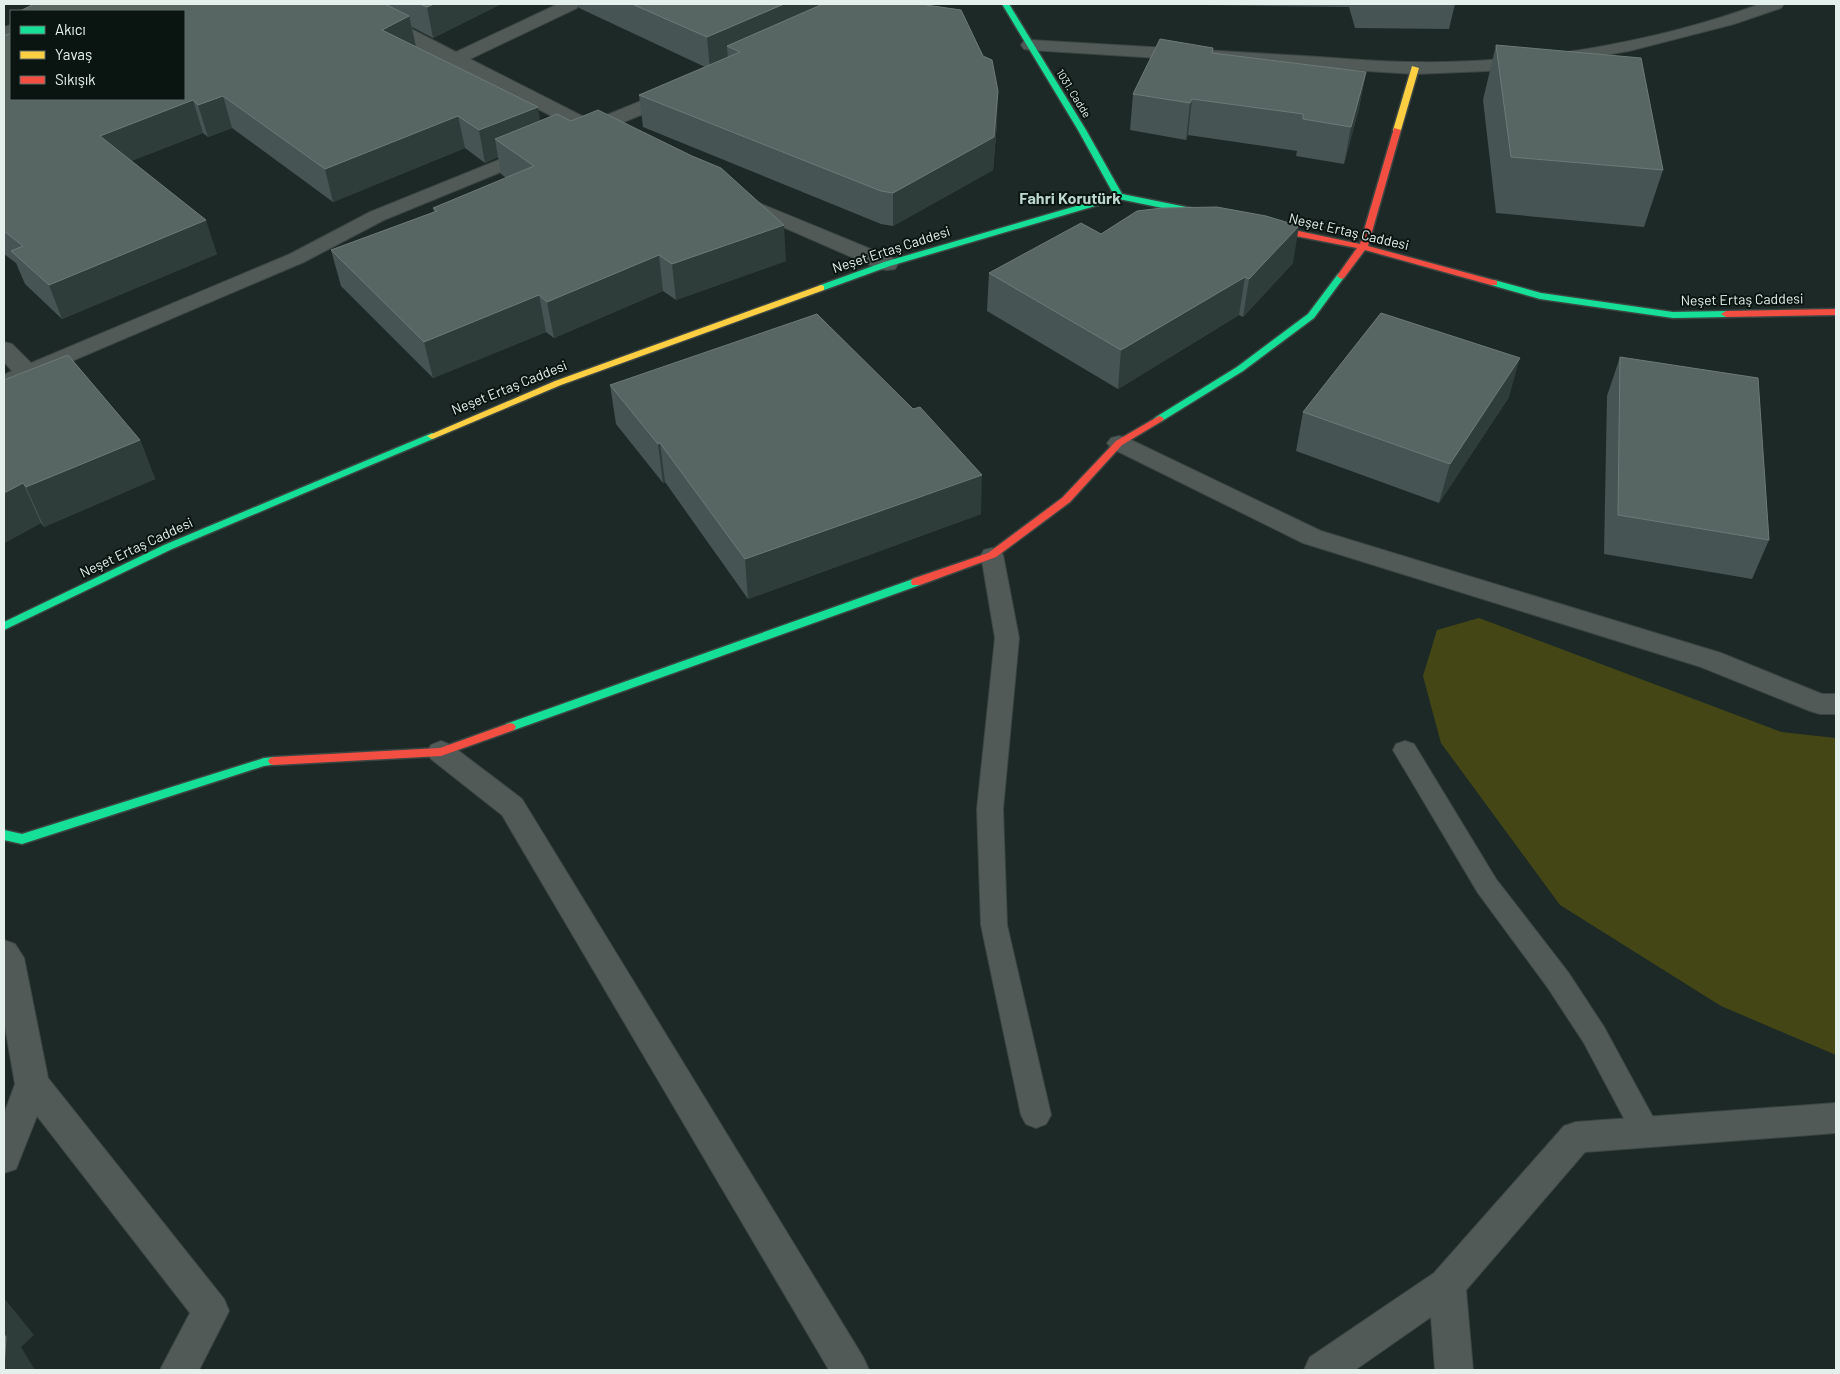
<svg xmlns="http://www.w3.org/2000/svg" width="1840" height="1374" viewBox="0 0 1840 1374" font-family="Barlow,sans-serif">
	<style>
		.green { fill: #444715 }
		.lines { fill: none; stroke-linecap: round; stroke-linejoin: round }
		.lane-casing { stroke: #3b4643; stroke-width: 2 }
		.street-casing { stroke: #3b4643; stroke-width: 2 }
		.fast-casing { stroke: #3b4643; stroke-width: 3 }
		.slow-casing { stroke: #3b4643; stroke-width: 3 }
		.jam-casing { stroke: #3b4643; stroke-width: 3 }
		.lane { fill: #525a58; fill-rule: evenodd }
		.street { fill: #525a58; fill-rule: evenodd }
		.fast { fill: #16e098; fill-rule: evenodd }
		.slow { fill: #ffcf43; fill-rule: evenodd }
		.jam { fill: #f24e42; fill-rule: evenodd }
		.wall { fill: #465453 }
		.shaded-wall { fill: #2e3c3a }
		.building { fill: #576563; stroke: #6d7a78 }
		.labels { text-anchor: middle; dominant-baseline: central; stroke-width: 4; stroke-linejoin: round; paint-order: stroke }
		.far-street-label { font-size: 11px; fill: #e3f0ec; stroke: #0a1411 }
		.street-label { font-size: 14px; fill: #e3f0ec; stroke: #0a1411 }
		.far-district-label { font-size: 16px; font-weight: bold; fill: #bcd7ce; stroke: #0a1411 }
	</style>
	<rect width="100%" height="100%" fill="#1d2926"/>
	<path class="green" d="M1479,618L1781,732L1836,738V1055L1721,1006L1560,905L1441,743L1423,676L1437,630Z"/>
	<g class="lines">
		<defs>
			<g id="lane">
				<path d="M992,548L1000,550L1003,555L1019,638L1003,809L1007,925L1051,1115L1046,1124L1036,1128L1026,1124L1021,1115L981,925L977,809L995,638L981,555L984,550Z"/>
				<path d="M1405,741L1414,744L1496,879L1568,972L1604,1027L1661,1132L1656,1141L1646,1145L1636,1141L1584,1043L1548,988L1478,893L1393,750L1396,744Z"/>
			</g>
			<g id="street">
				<path d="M342,4H363L456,52L558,4H580L577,8L470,59L592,121L668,90L675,88L682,90L684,94L682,98L607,129L612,134L609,138C601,140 598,137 591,136C585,135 580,139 573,137L570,133L575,128L388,32L345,8Z"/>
				<path d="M1760,4H1784L1781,8L1734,24L1629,51L1558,63L1487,71L1415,74L1030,50L1024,49L1021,45L1024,41L1030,40C1116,45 1201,50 1287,55C1329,57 1372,62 1415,62C1528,64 1654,43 1760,4Z"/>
				<path d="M11,25V38L4,40V27Z"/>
				<path d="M533,146L540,148L543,152L540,156L384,220L304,262L4,390V375L12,371L4,362V342L12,344L31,363L290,254L370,212Z"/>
				<path d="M737,194L895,259L898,264L895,269L887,270L879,269L730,204L727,200L730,196Z"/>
				<path d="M1119,436L1127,438L1321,531L1721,653L1822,694H1836V714H1820L1810,711L1701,667L1303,543L1111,448L1107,443L1111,438Z"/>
				<path d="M441,741L451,745L522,799L863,1357L869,1370H829L502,815L431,759L427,752L431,745Z"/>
				<path d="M4,940L15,944L24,958L48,1078L224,1299L229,1311L199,1370H160L190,1313L37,1116L16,1169L4,1173V1114L15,1084L4,1021Z"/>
				<path d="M1836,1103V1133L1585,1152L1466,1290L1473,1370H1435L1431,1317L1355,1370H1304L1310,1357L1434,1273L1564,1126L1576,1122Z"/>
			</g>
			<g id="fast">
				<path d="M1002,4H1009L1086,130L1122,194L1211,212L1215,215L1211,218L1119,199L890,266L824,290H818V286L884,262L1114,195L1078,130Z"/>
				<path d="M1341,273L1345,276L1314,318L1243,371L1162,421H1156L1154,419L1156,417L1237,367L1308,314L1338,274Z"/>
				<path d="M1494,280L1541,293L1673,312L1726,311L1731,314L1726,317L1673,318L1540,299L1491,285V281Z"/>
				<path d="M432,433L437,436L435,438L172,549L4,630V622L164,545Z"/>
				<path d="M916,578L921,582L920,585L514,730H506L504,727L506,724Z"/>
				<path d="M274,757L278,758L280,761L278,764L264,766L22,844L4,840V830L22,834L264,758Z"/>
			</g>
			<g id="slow">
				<path d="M1412,66L1419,68L1401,130L1394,132L1393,130Z"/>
				<path d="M821,285L824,286V290L561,385L435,438L432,439L427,436L555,381Z"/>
			</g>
			<g id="jam">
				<path d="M1394,128L1401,130L1368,246L1497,281V285H1491L1365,250L1344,278L1341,279L1337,276L1357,248L1260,229L1256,226L1260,223L1360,244Z"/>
				<path d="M1836,309V315L1726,317L1721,314L1726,311Z"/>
				<path d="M1159,416L1162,417L1164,419L1162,421L1122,445L1070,502L996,557L920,585H912L911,582L912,579L988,553L1062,498L1116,441Z"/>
				<path d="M510,723L514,724L516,727L514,730L441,756L274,765L270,764L268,761L270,758L274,757L440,748Z"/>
			</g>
		</defs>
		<use href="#lane" class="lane-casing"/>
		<use href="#street" class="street-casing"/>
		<use href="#fast" class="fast-casing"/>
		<use href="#slow" class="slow-casing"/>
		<use href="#jam" class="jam-casing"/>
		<use href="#lane" class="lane"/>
		<use href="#street" class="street"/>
		<use href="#fast" class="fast"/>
		<use href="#slow" class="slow"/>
		<use href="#jam" class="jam"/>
	</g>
	<g class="wall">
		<path d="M34,4H501L433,38L412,27L416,46L540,121L786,261L676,300L663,291L554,338L546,332L433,378L341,286L331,250L434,212L433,208L506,178L501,174L498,157L485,163L465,148L333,202L232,128L208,137L203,133L131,161L217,254L62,319L25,284L16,263L4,254V36L184,99Z"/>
		<path d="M578,4H929V5L997,123L993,170L893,226L881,224L643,127L639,95L705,67L579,8Z"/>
		<path d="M1204,4H1455L1449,29L1355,28L1349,7L1205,5Z"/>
		<path d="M1496,45L1663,170L1644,227L1496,213L1483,100Z"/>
		<path d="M1212,53L1366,72L1359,108L1344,164L1296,156L1297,151L1188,135L1186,140L1130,130L1133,94Z"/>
		<path d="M1101,234L1293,263L1243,317L1239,315L1118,389L987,311L989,273Z"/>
		<path d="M1620,357L1769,540L1752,579L1604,554L1607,396Z"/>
		<path d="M4,380L140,440L155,479L44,527L41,523L4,543Z"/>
		<path d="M610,385L981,514L748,599L665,482L663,483L616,424Z"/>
		<path d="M1509,397L1439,503L1296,451L1303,412Z"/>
	</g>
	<g class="shaded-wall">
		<path d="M434,4H501L433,38L427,7Z"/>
		<path d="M784,4H854L740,52L727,46L728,61L710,69L707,37Z"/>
		<path d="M409,16L416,47L382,30Z"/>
		<path d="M1366,72L1359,108L1344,164L1351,127Z"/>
		<path d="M998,91L997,123L993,170L893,226V193Z"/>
		<path d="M223,96L232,128L208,137L198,105Z"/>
		<path d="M1192,99L1188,135L1186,140L1190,103Z"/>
		<path d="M193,100L203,133L111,169L100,136Z"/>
		<path d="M538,107L543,139H495L498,157L485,163L479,130Z"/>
		<path d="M458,116L465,148L333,202L325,169Z"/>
		<path d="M206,220L217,254L62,319L49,285Z"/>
		<path d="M784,225L786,261L676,300L672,264Z"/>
		<path d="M1299,226L1293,263L1243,317L1249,279Z"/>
		<path d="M659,255L663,291L554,338L547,302Z"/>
		<path d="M1245,277L1239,315L1118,389L1121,350Z"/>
		<path d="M539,295L546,332L433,378L424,342Z"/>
		<path d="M1520,358L1509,397L1439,503L1450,464Z"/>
		<path d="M140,440L155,479L44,527L26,487Z"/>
		<path d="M660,443L665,482L663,483L658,444Z"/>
		<path d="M982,475L981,514L748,599L745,559Z"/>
		<path d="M23,483L41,523L4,543V493Z"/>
		<path d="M4,1298L34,1335L21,1347L35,1370H4Z"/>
	</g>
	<g class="building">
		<path d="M34,4H385L409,16L382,30L538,107L479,130L458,116L325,169L223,96L198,105L193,100L100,136L206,220L49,285L11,251L23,246L4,231V36L11,33V99H184V11H20Z"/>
		<path d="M420,4H434L427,7Z"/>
		<path d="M632,4H784L707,37Z"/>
		<path d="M823,4H926V5L961,10L983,56L992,60L998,91L994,137L893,193L881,191L639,95L740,52L727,46Z"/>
		<path d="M1160,39L1213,48L1212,53L1366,72L1351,127L1303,119V114L1192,99L1190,103L1133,94Z"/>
		<path d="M1496,45L1641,58L1663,170L1511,157Z"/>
		<path d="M598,110L692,156L721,168L784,225L672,264L659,255L547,302L539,295L424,342L331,250L437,211L433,208L534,166L495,139L557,114L571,121Z"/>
		<path d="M1217,207L1266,216L1299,226L1249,279L1245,277L1121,350L989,273L1081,223L1101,234L1137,211L1162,208Z"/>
		<path d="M1381,313L1520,358L1450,464L1303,412Z"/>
		<path d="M817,314L913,409L920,407L982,475L745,559L660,443L658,444L610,385Z"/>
		<path d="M68,355L140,440L26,487L23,483L4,493V380Z"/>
		<path d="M1620,357L1758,378L1769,540L1618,515Z"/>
		<path d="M4,1334L6,1337L4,1370Z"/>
	</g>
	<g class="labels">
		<g class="far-street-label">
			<text transform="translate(1074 93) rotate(58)">1031. Cadde</text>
		</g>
		<g class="street-label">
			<text transform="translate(1349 231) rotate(13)">Neşet Ertaş Caddesi</text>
			<text transform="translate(891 249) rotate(-18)">Neşet Ertaş Caddesi</text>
			<text transform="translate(1742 299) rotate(-1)">Neşet Ertaş Caddesi</text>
			<text transform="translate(509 387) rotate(-22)">Neşet Ertaş Caddesi</text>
			<text transform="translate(136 547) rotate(-25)">Neşet Ertaş Caddesi</text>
		</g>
		<g class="far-district-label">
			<text x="1070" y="197">Fahri Korutürk</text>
		</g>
	</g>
	<rect width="1840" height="1374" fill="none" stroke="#e3f0ec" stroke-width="10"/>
	<rect x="10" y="10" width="175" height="90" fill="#0a1411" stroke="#616c69"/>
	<rect x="20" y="26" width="25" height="8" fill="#16e098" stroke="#616c69"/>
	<text x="55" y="35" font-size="15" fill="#e3f0ec">Akıcı</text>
	<rect x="20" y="51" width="25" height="8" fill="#ffcf43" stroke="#616c69"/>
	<text x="55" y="60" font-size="15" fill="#e3f0ec">Yavaş</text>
	<rect x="20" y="76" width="25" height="8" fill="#f24e42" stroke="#616c69"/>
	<text x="55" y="85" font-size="15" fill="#e3f0ec">Sıkışık</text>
</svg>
